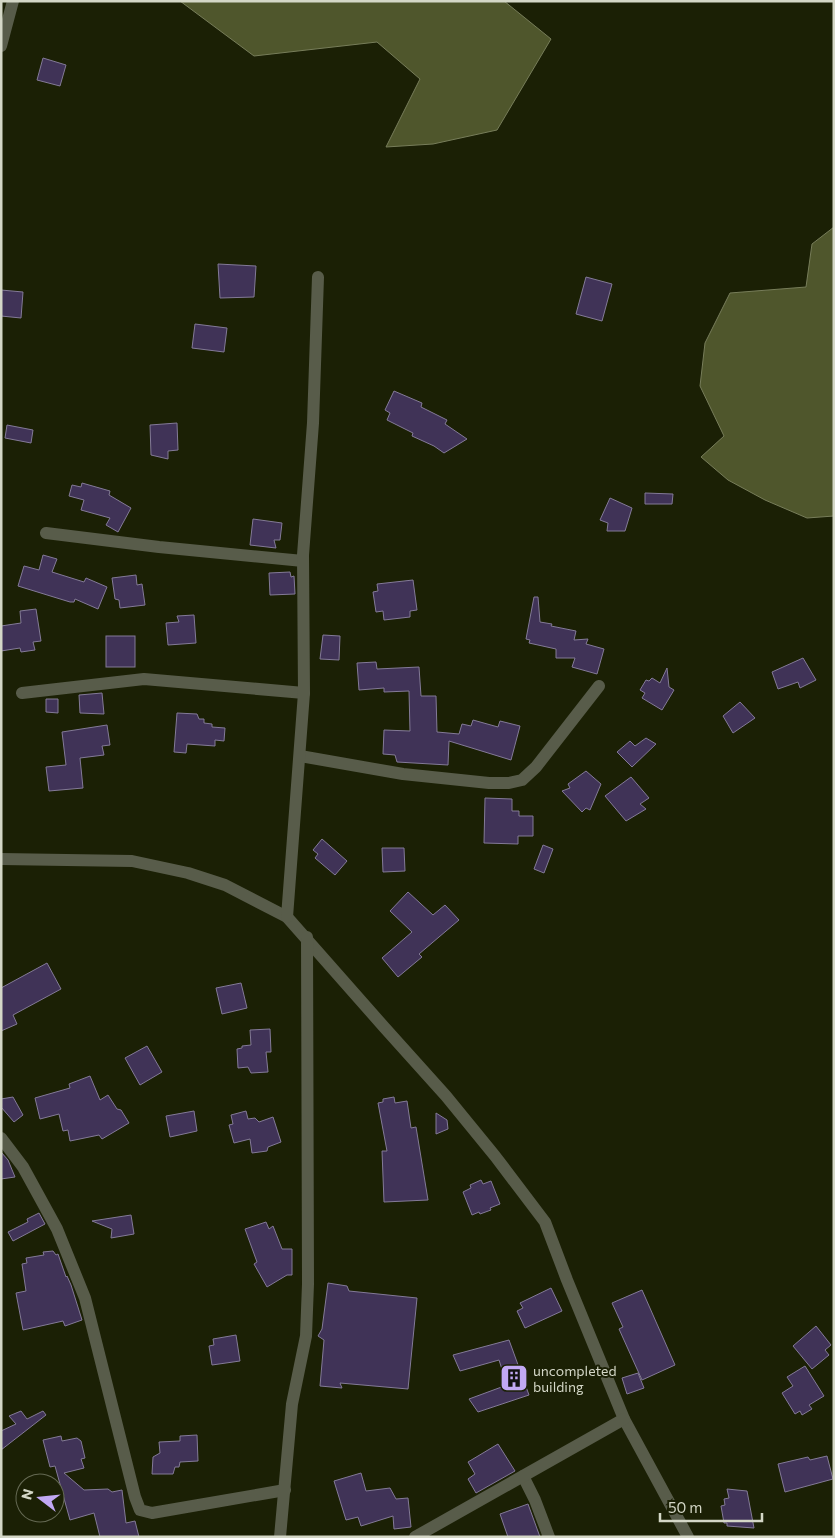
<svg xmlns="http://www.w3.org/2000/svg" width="835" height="1538" viewBox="0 0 835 1538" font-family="Commissioner,sans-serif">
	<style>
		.water { fill: #4f562c; stroke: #777d5a }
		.building { fill: #403357; stroke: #837a97 }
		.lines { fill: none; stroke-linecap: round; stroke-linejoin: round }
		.minor { stroke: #585c4a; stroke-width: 12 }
		.labels { text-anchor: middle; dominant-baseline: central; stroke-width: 4; stroke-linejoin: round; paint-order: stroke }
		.poi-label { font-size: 14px; fill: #d4d7c7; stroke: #1b2005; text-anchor: start }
	</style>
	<rect width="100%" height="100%" fill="#1b2005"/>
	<g class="water">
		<path d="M180,1H504L551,39L497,130L433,144L386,147L420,79L377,42L254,56Z"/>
		<path d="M834,227V516L807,518L765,500L728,480L701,457L724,436L700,386L705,343L730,293L806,287L812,244Z"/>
	</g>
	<g class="building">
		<path d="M43,58L66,65L60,86L37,80Z"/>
		<path d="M218,264L256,266L254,297L220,298Z"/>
		<path d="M586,277L612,284L602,321L576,314Z"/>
		<path d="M1,290L23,292L21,318L1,316Z"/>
		<path d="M195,324L227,328L224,352L192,348Z"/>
		<path d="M394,391L422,403L421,407L447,420L445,424L467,439L444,453L434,446L412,436L413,433L387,420L390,413L385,410Z"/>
		<path d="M177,423L178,450L168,451V459L151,455L150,425Z"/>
		<path d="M7,425L33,430L31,443L5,438Z"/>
		<path d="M82,483L110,491L109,495L131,508L118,532L106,525L110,518L81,510L84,500L69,496L72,485L81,487Z"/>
		<path d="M645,493L673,494L672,504H645Z"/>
		<path d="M610,498L632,508L625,531H607L608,523L600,520Z"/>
		<path d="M253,519L282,523L280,540H274L276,548L250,545Z"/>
		<path d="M43,555L57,559L52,572L84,582L86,578L107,587L98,609L75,599L74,602H70L18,586L24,566L39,570Z"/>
		<path d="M290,572L291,577L294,576L295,594L270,595L269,573Z"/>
		<path d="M136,575L137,585L142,584L145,605L120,608L119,600L115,599L112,578Z"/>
		<path d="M413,580L417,610L410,611V617L384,620L383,611L376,612L373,592L378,591L377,584Z"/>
		<path d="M534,597H538L540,622L552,624L551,626L576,631L574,640L588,639L586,644L604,649L597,674L572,667L575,658H556V649L529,643L530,640L526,639Z"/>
		<path d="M36,609L41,641L33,642L35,650L21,652L20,648L1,651V626L21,623L20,611Z"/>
		<path d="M194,615L196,643L168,645L166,623L179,622L177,616Z"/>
		<path d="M323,635L340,636L339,660L320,659Z"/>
		<rect x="106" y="636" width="29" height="31"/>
		<path d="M803,658L816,680L800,688L798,682L778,689L772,672Z"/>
		<path d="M376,662L377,669L419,667L421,696H436L437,732L459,734L462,724L471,726L473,720L498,727L500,721L520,726L511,760L449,741L448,765L397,762L395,755L383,754L384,730L410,731L409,691L384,692V688L359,690L357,663Z"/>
		<path d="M667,668L669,687L674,690L662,710L642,698L645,693L640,690L646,680L649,681L652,678L660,683Z"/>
		<path d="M102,693L104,714L80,713L79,695Z"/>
		<path d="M46,699H58V713L46,712Z"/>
		<path d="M740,702L755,718L733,733L723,716Z"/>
		<path d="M177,713L197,714L199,719H204V723L212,724V727L225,728L224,741L215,740V746L187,744L186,753L174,752Z"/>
		<path d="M107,725L110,745L102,746L104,755L80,758L83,788L49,791L46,767L66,765L62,732Z"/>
		<path d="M646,738L656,744L632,767L617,752L630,741L635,746Z"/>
		<path d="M586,771L601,784L590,810L586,808L582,812L562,791L570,788L568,784Z"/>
		<path d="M631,777L649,798L640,804L646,809L626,821L605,796Z"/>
		<path d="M485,798L512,799V811H519V816H533V836H518V844L484,843Z"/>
		<path d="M322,839L347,861L335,875L315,858L318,854L313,850Z"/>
		<path d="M543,845L553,849L544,873L534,869Z"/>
		<path d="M382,848H404L405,871L383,872Z"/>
		<path d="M408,892L433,915L445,905L459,920L419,954L422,957L398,977L382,958L412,932L390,911Z"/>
		<path d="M47,963L61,989L13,1015L17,1024L1,1031V988Z"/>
		<path d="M241,983L247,1008L222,1014L216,988Z"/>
		<path d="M270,1029L271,1052H266L268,1072L251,1073L248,1067L238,1068L237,1049L242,1048V1046L251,1045L250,1030Z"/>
		<path d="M147,1046L162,1072L140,1085L125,1058Z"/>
		<path d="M90,1076L100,1100L108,1095L117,1109L121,1110L129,1123L102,1139L99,1135L70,1141L68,1130L63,1131L59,1114L40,1119L35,1098L70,1088L69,1084Z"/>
		<path d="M13,1097L23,1115L14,1122L1,1107V1099Z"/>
		<path d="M394,1097L395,1103L407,1101L411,1128L416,1127L428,1200L384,1202L382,1151H387L378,1103L383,1102V1099Z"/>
		<path d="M194,1111L197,1131L170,1137L166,1116Z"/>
		<path d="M246,1111L248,1119L255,1118L259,1122L273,1117L281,1142L268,1147L267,1151L252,1153L250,1139L234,1143L229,1125L233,1124L231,1115Z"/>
		<path d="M436,1113L447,1120L448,1129L436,1134Z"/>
		<path d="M1,1152L8,1160L15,1177L1,1179Z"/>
		<path d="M481,1180L483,1184L491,1181L500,1204L490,1208L491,1210L480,1214L479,1212L472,1215L463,1192L471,1188L470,1185Z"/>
		<path d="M39,1213L45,1224L13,1241L8,1232L28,1222L27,1219Z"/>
		<path d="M131,1215L134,1234L111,1238L112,1229L92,1221Z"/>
		<path d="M266,1222L269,1229L273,1226L282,1249H292V1275H287L267,1287L254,1264L257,1262L245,1229Z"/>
		<path d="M53,1251L56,1255L58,1254L66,1277L67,1276L71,1285L82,1320L65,1326L63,1321L23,1330L16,1293L26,1291L22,1264L27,1263L26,1258L44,1255L43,1252Z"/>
		<path d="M328,1283L347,1286L349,1291L417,1298L408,1389L340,1383L342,1388L320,1386L324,1340L318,1336L322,1329Z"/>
		<path d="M551,1288L562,1311L525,1328L517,1311L523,1308L520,1303Z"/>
		<path d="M642,1290L675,1365L642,1380L619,1329L623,1327L612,1303Z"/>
		<path d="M816,1326L831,1345L825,1350L829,1355L812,1369L793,1346Z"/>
		<path d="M236,1335L240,1361L212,1365L209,1346L214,1345L213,1339Z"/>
		<path d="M509,1340L529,1395L478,1412L469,1399L507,1385L499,1360L460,1371L453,1355Z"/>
		<path d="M805,1366L824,1396L809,1405L812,1409L802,1415L800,1411L795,1414L782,1393L793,1386L787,1377Z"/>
		<path d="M638,1373L644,1388L627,1394L622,1378Z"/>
		<path d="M21,1411L27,1419L43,1411L46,1415L1,1450V1431L16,1424L9,1416Z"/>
		<path d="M197,1435L198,1461L180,1462L179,1467H175L173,1474H152L153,1457L160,1453L159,1442L180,1441V1436Z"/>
		<path d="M61,1436L62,1441L77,1438L81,1441L85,1458L81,1459L84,1468L64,1473L84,1490L108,1489L112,1492L122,1490L126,1523L135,1521L139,1537H100L94,1513L70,1520L55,1466L50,1467L43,1440Z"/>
		<path d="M498,1444L515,1471L476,1493L468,1479L475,1474L468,1462Z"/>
		<path d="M827,1456L833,1479L785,1492L778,1464L808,1457L810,1460Z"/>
		<path d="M361,1473L366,1491L390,1488L396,1499L408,1498L411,1527L394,1529L393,1516L361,1526L358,1517L346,1520L334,1481Z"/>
		<path d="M727,1489L747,1491L754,1528L727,1526V1523H724L721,1506L725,1505L724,1499L729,1498Z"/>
		<path d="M528,1504L540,1537H508L500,1514Z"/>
	</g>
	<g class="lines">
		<g class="minor">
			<path d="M1,46L13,1"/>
			<path d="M46,533L159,547L303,561"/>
			<path d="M22,693L144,679L304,693"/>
			<path d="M300,756L403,774L489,783H509L522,780L536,767L599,686"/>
			<path d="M1,859L132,861L188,873L225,885L287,917L384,1027L446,1096L495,1156L545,1222L567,1280L624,1419L688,1537"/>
			<path d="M287,917L304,693L303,555L313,423L318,277"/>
			<path d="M1,1138L23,1167L57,1229L85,1298L135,1497L140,1510L152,1513L285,1490"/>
			<path d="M523,1476L535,1500L549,1537"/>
			<path d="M280,1537L292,1404L306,1336L308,1284L307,937"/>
			<path d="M415,1537L624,1419"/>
		</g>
	</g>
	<defs>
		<symbol id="building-square" viewBox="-11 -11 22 22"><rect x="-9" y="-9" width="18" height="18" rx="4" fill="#c1a8f3" stroke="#1b2005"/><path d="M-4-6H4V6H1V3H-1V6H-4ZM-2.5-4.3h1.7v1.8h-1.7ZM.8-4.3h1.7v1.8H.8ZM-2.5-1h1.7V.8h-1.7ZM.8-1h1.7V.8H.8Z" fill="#111"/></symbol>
	</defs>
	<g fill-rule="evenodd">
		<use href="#building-square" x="498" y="1362" width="32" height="32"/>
	</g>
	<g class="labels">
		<g class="poi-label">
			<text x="533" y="1370">uncompleted<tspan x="533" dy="16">building</tspan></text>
		</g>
	</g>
	<rect width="835" height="1538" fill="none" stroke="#d4d7c7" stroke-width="5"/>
	<g transform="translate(40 1498) rotate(286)"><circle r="24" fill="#1b2005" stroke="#656953"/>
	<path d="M0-4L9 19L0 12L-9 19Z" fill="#c1a8f3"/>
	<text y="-8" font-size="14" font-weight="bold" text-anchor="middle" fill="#d4d7c7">N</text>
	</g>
	<path d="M660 1513v8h102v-8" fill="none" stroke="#d4d7c7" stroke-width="2.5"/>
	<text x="668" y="1513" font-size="15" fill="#d4d7c7" stroke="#1b2005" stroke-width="4" paint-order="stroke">50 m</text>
</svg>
